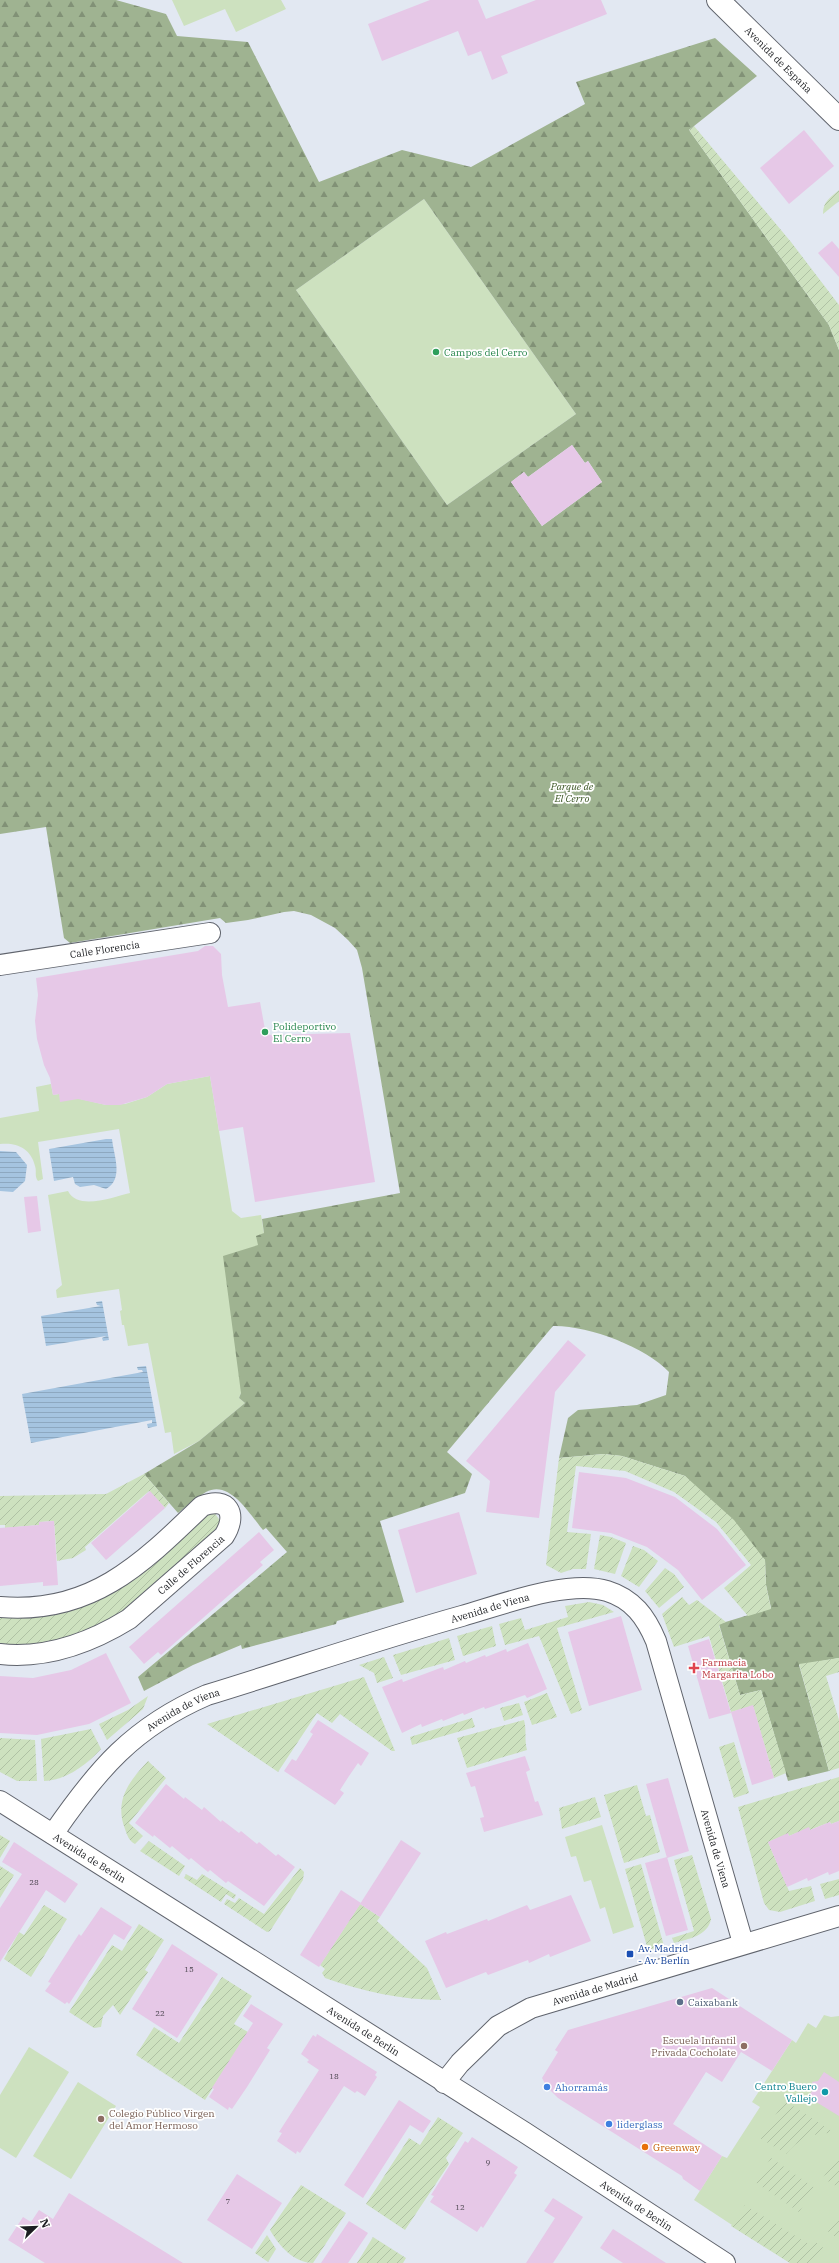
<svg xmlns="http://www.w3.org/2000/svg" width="839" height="2263" viewBox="0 0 839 2263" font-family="'IBM Plex Serif',serif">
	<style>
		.green { fill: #cde1bf }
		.forest { fill: url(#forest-firs); fill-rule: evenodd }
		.garden { fill: url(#garden-furrows) }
		.water { fill: url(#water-rules) }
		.building { fill: #e6c8e7 }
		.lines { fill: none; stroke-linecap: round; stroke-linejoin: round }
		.minor-casing { stroke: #60646d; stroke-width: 22 }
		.tertiary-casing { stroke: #60646d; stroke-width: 24 }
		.minor { stroke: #fff; stroke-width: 20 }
		.tertiary { stroke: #fff; stroke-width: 22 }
		.leisure-dot { fill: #2e9e5b; stroke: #fff; stroke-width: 1.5 }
		.health-dot { fill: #e0444e; stroke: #fff; stroke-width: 1.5 }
		.transit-dot { fill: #1a4fb4; stroke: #fff; stroke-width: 1.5 }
		.service-dot { fill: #5c6f8a; stroke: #fff; stroke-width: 1.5 }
		.education-dot { fill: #8d6e63; stroke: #fff; stroke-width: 1.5 }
		.shop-dot { fill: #3f7fe0; stroke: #fff; stroke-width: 1.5 }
		.culture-dot { fill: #0f9aa8; stroke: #fff; stroke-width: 1.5 }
		.food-dot { fill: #e8710a; stroke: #fff; stroke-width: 1.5 }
		.labels { text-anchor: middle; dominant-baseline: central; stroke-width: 3.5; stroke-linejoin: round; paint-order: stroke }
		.number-label { font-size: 8px; fill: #4e4852 }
		.street-label { font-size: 10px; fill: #1b1d21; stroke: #fff }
		.leisure-label { font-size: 10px; fill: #27864d; stroke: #fff; text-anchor: start }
		.park-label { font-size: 10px; font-style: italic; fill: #3a5523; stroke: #fff }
		.health-label { font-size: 10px; fill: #be3a42; stroke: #fff; text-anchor: start }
		.transit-label { font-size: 10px; fill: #164399; stroke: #fff; text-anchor: start }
		.service-label { font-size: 10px; fill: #4e5e75; stroke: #fff; text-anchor: start }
		.education-label { font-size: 10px; fill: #785e54; stroke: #fff; text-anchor: end }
		.culture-label { font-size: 10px; fill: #0d838f; stroke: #fff; text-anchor: end }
		.shop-label { font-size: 10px; fill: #366cbe; stroke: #fff; text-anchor: start }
		.food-label { font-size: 10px; fill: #c56008; stroke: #fff; text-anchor: start }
	</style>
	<defs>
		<pattern id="forest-firs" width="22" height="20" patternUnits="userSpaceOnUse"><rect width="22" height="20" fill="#9fb391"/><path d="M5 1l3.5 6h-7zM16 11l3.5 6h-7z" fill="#819176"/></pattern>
		<pattern id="garden-furrows" width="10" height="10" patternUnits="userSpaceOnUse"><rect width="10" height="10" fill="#cde1bf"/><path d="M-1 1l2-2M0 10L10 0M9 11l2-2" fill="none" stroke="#afc1a4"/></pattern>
		<pattern id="water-rules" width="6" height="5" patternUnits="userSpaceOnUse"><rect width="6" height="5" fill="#a5c4e0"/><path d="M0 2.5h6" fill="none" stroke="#8da8c0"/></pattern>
	</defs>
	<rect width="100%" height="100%" fill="#e2e8f2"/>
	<g class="green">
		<path d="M172,0H281L286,9L236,32L225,9L184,26Z"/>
		<path d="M424,199L576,414L447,505L296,290Z"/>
		<path d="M210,1076L232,1211L241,1218L261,1215L264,1233L258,1245L241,1393L239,1398L245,1403L199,1441L174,1454L171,1432L165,1433L148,1343L128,1346L124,1325H122L120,1311L122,1310L119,1289L57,1298L56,1290L62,1285L48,1195L68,1191C78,1211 113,1197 130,1193L119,1129L38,1142L43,1179L38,1181C34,1176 37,1171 35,1166C31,1148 16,1142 0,1144V1118L39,1111L36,1087L51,1084L53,1095L59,1094L106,1105L125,1104L147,1097L167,1084Z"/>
		<path d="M602,1825L634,1927L613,1934L605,1907L600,1909L591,1880L584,1882L576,1856L571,1857L565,1837Z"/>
		<path d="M824,2015L831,2017L839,2016V2263H790L694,2200L722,2156L727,2158L760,2107L752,2102L792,2040L796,2043L808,2023L816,2028Z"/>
		<path d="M29,2047L69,2072L16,2158L0,2148V2095Z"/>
		<path d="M78,2082L116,2106L71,2179L33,2156Z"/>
	</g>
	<path class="forest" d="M0,0H116L166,14L177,36L248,42L319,182L402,150L471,167L585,104L576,82L715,38L757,76L689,130L829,325L839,350V1658L799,1665L829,1771L788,1781L761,1690L740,1695L719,1624L771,1608L766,1585L765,1560L685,1476L622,1456L604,1454L559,1458L568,1418L578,1410L637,1405L666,1395L669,1372C646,1347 587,1325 553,1326L447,1452L472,1474L465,1493L380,1521L404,1602L337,1621L336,1624L242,1649L241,1645L193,1665L144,1691L138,1677L287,1552L266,1528L263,1530C250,1515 230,1479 206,1492C196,1498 187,1506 178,1513L144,1474L199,1441L245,1403L239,1398L241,1393L223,1256L258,1245L256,1236L264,1233L262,1219L400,1193L362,968L357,950L348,940L335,928L311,915L294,911L284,912L248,920L226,923L220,918L70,943L64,938L46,827L0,834ZM424,199L576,414L447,505L296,290ZM572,445L585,463L588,461L602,482L542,526L511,482L524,472L528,477Z"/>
	<g class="garden">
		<path d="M694,126L791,242L839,305V350L829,325L689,130Z"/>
		<path d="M839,190V201L823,214C823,201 830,198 839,190Z"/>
		<path d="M604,1454L622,1456L685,1476L734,1520L765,1560L766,1585L771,1609L748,1616L724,1588L751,1565L716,1522L674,1492L625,1471L576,1466L567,1532L591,1534L586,1569H573L561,1573L546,1565L559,1458Z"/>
		<path d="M144,1474L169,1503L165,1508L149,1491L85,1547L86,1550L73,1558L57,1561L54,1521L39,1522V1525L5,1528V1525H0V1496L106,1494Z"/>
		<path d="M214,1512L221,1522L220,1527C171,1570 117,1633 49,1644C33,1646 16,1645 0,1646V1618L36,1616L202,1516Z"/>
		<path d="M600,1535L611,1537L626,1543L615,1574L594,1569Z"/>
		<path d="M633,1546L644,1550L658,1561L639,1587L621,1576Z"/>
		<path d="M665,1568L674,1574L684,1587L659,1608L645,1591Z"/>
		<path d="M682,1597L689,1605L697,1600L726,1622L719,1625L740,1695L761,1690L786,1773L774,1778L753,1706L731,1712L709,1636L674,1647L662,1614Z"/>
		<path d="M589,1602L603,1605L614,1612L557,1628L582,1710L571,1714L539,1636L505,1645L499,1624L521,1618L525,1630L568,1617L565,1606Z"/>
		<path d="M492,1626L496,1646L463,1656L457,1636Z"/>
		<path d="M449,1638L455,1660L401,1675L393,1655Z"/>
		<path d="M384,1657L393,1678L377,1683L374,1673L359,1665Z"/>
		<path d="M839,1658V1672L826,1676L839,1720V1768L829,1771L799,1664Z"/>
		<path d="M364,1677L395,1751H392L340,1714L332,1723L317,1713L278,1772L207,1724Z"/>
		<path d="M547,1693L557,1717L532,1725L524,1702Z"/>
		<path d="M148,1696L143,1709L107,1740L99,1724L128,1710Z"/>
		<path d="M519,1703L523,1715L504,1721L500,1708Z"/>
		<path d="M472,1718L475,1727L412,1745L410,1737Z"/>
		<path d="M524,1720C527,1731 524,1739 527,1750L467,1768L457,1738Z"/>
		<path d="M91,1729L101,1749C86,1765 67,1780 44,1781L41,1739Z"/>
		<path d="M0,1738L35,1740L37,1781H17L0,1772Z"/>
		<path d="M734,1742L749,1793L734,1798L719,1747Z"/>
		<path d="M148,1761L166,1778L129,1823L143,1836L135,1844C129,1841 127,1835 125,1829C114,1801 129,1781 148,1761Z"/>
		<path d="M839,1777V1821L831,1824L830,1822L810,1830L809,1828L789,1836L788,1834L768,1842L789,1891L811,1886L815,1901L780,1912L769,1910L764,1903L738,1807Z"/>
		<path d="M637,1785L646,1816L650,1815L660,1852L624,1863L604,1795Z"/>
		<path d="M595,1797L601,1817L562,1829L559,1808Z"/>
		<path d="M0,1835L10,1841L0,1858Z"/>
		<path d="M149,1841L185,1866L179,1876L140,1851Z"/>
		<path d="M692,1855L711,1919C708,1936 688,1939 674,1943L672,1938L694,1931L674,1860Z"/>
		<path d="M641,1864L664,1946L648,1950L625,1869Z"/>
		<path d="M0,1866L14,1875L0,1898Z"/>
		<path d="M300,1868L304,1872L303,1880L270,1931L267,1932L224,1904L227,1899L235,1903L239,1898L264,1914Z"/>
		<path d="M186,1874L197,1880L202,1874L236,1895L234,1899L226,1894L221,1902L184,1878Z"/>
		<path d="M839,1879V1895L825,1899L820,1884Z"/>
		<path d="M360,1904L380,1917L377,1921L427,1968L441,2000C401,2000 362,1991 325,1978L322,1973L325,1969L320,1965Z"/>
		<path d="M44,1905L67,1919L31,1977L4,1959L19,1932L24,1935Z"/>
		<path d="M139,1924L164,1940L145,1970L148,1972L120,2015L113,2005L103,2016L101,2027L94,2028L69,2012L112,1945L122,1951Z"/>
		<path d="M222,1977L252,1996L234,2024L248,2032L205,2100L136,2055L154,2027L179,2043Z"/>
		<path d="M785,2101L835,2133C814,2132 799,2138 786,2154L760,2138Z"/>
		<path d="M438,2117L463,2133L446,2158L449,2164L405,2230L366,2204L409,2138L420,2145Z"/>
		<path d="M839,2152V2188L823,2178Z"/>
		<path d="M771,2158L815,2188L799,2212L755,2182Z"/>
		<path d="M301,2185L346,2213L313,2263C294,2263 279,2246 270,2230Z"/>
		<path d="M745,2205L807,2243L815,2242L823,2247L814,2263H790L731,2226Z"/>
		<path d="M839,2214V2239L828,2232Z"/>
		<path d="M267,2235L276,2249L268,2262L255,2253Z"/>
		<path d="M373,2237L406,2258L403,2263H357Z"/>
	</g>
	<g class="water">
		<path d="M106,1139H112C114,1157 124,1179 106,1189L94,1185L80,1187L75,1184L73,1177L54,1181L49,1149Z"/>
		<path d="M0,1151L16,1152L27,1165L25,1181L13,1192L0,1191Z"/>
		<path d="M102,1301L109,1340L103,1341L102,1338L106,1336L46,1346L41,1316L101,1306L97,1305L96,1302Z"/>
		<path d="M146,1366L157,1426L148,1428L147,1424L152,1423V1420L31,1443L22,1394L143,1372L142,1370H138L137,1367Z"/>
	</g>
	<g class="building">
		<path d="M430,0H478L486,19L536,0H601L607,14L501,56L508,73L492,80L481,51L468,56L458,31L382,61L368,24Z"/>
		<path d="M804,130L834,166L789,204L760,168Z"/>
		<path d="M832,241L839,249V277L818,253Z"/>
		<path d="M572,445L585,463L588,461L602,482L542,526L511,482L524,472L528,477Z"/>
		<path d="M205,946H213L221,954L222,975L228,1007L260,1002L266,1035L350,1033L375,1182L255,1202L243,1127L219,1131L210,1076L167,1084L147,1097L120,1105H106L78,1099L60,1102L59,1094L53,1095L50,1078L44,1065L37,1039L35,1021L38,995L36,978L198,951Z"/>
		<path d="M37,1196L41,1231L28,1233L24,1197Z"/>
		<path d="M568,1340L586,1355L555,1392L539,1518L486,1512L490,1481L466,1461Z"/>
		<path d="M579,1472L626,1478L675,1497L717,1529L746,1565L702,1600L678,1570L647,1547L611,1533L572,1528Z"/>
		<path d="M150,1491L165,1508L106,1560L91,1543Z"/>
		<path d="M459,1512L477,1574L416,1593L398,1530Z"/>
		<path d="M54,1521L58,1585L43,1586V1582L0,1586V1528L39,1525V1522Z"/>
		<path d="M259,1532L274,1550L260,1562L263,1565L161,1655L158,1652L144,1664L129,1647Z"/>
		<path d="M621,1616L642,1690L589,1706L568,1632Z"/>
		<path d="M709,1639L731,1713L709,1719L688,1646Z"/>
		<path d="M528,1643L547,1689L527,1698L525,1695L485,1709L484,1707L464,1715L463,1713L443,1721L442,1719L422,1727L421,1724L402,1733L382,1687L402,1679L403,1682L443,1667L444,1670L465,1661L466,1663L485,1655L486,1657L506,1649L507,1652Z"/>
		<path d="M106,1653L131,1703L89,1724L37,1735L0,1733V1676L33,1678L71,1670Z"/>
		<path d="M753,1705L774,1778L752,1785L731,1712Z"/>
		<path d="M318,1720L369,1753L361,1766L358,1763L349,1776L340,1790L344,1793L335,1805L284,1771L292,1759L296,1761L313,1734L310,1732Z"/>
		<path d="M525,1756L530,1770L526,1772L535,1802L538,1801L543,1815L484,1832L480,1818L484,1817L475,1786L471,1787L466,1773Z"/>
		<path d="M668,1778L689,1851L667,1858L646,1784Z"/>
		<path d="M166,1784L184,1799L185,1797L202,1810L204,1807L221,1822L222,1820L239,1833L241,1831L257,1844L259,1842L276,1856L278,1854L295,1867L264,1906L228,1881L226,1883L210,1870L208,1872L191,1858L189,1860L172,1846L170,1848L154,1835L153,1837L135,1823Z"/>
		<path d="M839,1821V1871L829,1875L828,1872L808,1881L807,1878L787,1887L768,1842L788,1833L789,1836L809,1827L810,1830L830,1822L831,1824Z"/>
		<path d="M401,1840L421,1853L380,1917L360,1904Z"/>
		<path d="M14,1842L78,1884L65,1903L46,1890L0,1962V1908L22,1874L2,1862Z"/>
		<path d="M667,1857L688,1930L666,1936L645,1863Z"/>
		<path d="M341,1890L361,1903L319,1967L300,1955Z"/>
		<path d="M571,1895L591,1941L550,1957L549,1954L529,1963L528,1960L488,1975L486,1972L446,1988L425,1941L446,1932L447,1934L487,1919L488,1921L527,1905L530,1910Z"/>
		<path d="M101,1907L132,1927L124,1940L114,1934L69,2004L67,2002L65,2004L45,1991L51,1983L48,1982L79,1934L81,1936Z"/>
		<path d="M172,1944L218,1974L177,2038L132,2009Z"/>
		<path d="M712,1988L792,2040L772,2071L741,2052L722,2082L706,2072L673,2124L722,2156L700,2191L683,2179L682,2176L558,2098L547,2087L542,2078L558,2052L555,2050L568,2030Z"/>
		<path d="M251,2004L283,2024L267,2048L270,2050L247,2087L232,2109L229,2107L228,2110L209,2097L214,2089L212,2088L253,2023L243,2016Z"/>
		<path d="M317,2034L377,2072L375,2075L377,2077L365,2096L357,2091L355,2093L344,2086L300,2153L297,2151L296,2154L277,2141L282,2133L279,2132L319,2070L307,2062L309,2060L301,2054L313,2035L316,2037Z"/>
		<path d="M824,2072L839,2082V2116L808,2097L814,2088L812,2082L818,2081Z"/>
		<path d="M399,2100L431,2121L423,2133L410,2125L363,2198L344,2185Z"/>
		<path d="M472,2137L518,2167L514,2173L517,2175L483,2228L481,2226L477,2232L430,2202L434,2196L431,2195L465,2141L468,2143Z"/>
		<path d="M237,2174L282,2203L252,2249L207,2220Z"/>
		<path d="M69,2193L113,2220L183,2263H45L8,2240L23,2217L31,2222L39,2210L53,2219Z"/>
		<path d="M553,2198L583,2217L553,2263H526L555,2218L544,2211Z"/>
		<path d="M349,2221L368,2233L348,2263H321Z"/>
		<path d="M613,2229L666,2263H623L600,2248Z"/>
	</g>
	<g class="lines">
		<defs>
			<g id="minor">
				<path id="s1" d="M0,965L210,933"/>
				<path d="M0,1607C90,1615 141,1565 202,1506C228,1496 238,1514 224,1536L129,1619C90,1643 46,1659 0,1654"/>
				<path id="s2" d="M0,1801L524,2132L725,2263"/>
				<path id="s3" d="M53,1834C97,1770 133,1727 207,1695C292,1669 376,1640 462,1616C501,1605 568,1579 607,1591C633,1599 646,1617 656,1641L743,1943"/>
				<path id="s4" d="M444,2083L460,2063L498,2026L531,2008L839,1916"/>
			</g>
			<g id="tertiary">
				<path id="s5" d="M718,0L839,119"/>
			</g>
		</defs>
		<use href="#minor" class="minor-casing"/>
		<use href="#tertiary" class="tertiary-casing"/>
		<use href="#minor" class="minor"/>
		<use href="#tertiary" class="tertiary"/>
	</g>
	<g class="leisure-dot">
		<circle cx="436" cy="352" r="4"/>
		<circle cx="265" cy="1032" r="4"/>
	</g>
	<path class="health-dot" d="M692 1662h4v4h4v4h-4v4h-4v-4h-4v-4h4z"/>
	<rect class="transit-dot" x="626" y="1950" width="8" height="8" rx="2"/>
	<circle class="service-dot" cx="680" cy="2002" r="4"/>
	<g class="education-dot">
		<circle cx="744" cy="2046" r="4"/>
		<circle cx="101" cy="2119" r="4"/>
	</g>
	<g class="shop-dot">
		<circle cx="547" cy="2087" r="4"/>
		<circle cx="609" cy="2124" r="4"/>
	</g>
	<circle class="culture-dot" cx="825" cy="2092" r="4"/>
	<circle class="food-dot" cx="645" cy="2147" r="4"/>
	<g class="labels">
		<g class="number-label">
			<text x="34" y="1882">28</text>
			<text x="189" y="1969">15</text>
			<text x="160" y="2013">22</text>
			<text x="334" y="2076">18</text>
			<text x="488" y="2162">9</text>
			<text x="228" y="2201">7</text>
			<text x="460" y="2207">12</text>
		</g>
		<g class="street-label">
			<text stroke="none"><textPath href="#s5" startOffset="85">Avenida de España</textPath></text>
			<text stroke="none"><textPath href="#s1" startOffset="106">Calle Florencia</textPath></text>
			<text transform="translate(191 1565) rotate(-41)">Calle de Florencia</text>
			<text stroke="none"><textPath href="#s3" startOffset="507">Avenida de Viena</textPath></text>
			<text stroke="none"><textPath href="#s3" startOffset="183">Avenida de Viena</textPath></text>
			<text stroke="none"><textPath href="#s3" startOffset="915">Avenida de Viena</textPath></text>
			<text stroke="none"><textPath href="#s2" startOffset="106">Avenida de Berlín</textPath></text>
			<text stroke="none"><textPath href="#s4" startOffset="183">Avenida de Madrid</textPath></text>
			<text stroke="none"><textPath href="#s2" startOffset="430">Avenida de Berlín</textPath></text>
			<text stroke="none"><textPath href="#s2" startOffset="754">Avenida de Berlín</textPath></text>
		</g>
		<g class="leisure-label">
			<text x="444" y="352">Campos del Cerro</text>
			<text x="273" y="1026">Polideportivo<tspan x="273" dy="12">El Cerro</tspan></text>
		</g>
		<g class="park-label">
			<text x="572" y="786">Parque de<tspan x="572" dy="12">El Cerro</tspan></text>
		</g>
		<g class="health-label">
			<text x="702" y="1662">Farmacia<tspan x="702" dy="12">Margarita Lobo</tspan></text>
		</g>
		<g class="transit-label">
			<text x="638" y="1948">Av. Madrid<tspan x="638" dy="12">- Av. Berlín</tspan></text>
		</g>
		<g class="service-label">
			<text x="688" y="2002">Caixabank</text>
		</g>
		<g class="education-label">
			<text x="736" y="2040">Escuela Infantil<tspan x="736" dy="12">Privada Cocholate</tspan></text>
			<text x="109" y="2113" text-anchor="start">Colegio Público Virgen<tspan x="109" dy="12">del Amor Hermoso</tspan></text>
		</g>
		<g class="culture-label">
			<text x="817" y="2086">Centro Buero<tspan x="817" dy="12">Vallejo</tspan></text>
		</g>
		<g class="shop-label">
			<text x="555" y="2087">Ahorramás</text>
			<text x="617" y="2124">liderglass</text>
		</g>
		<g class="food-label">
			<text x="653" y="2147">Greenway</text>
		</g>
	</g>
	<g transform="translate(36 2227) rotate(67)" stroke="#ffffff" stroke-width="3" paint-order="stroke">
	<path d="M0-3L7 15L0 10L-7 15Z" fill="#1b1d21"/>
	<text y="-6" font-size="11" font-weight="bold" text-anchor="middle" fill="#1b1d21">N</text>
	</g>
</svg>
